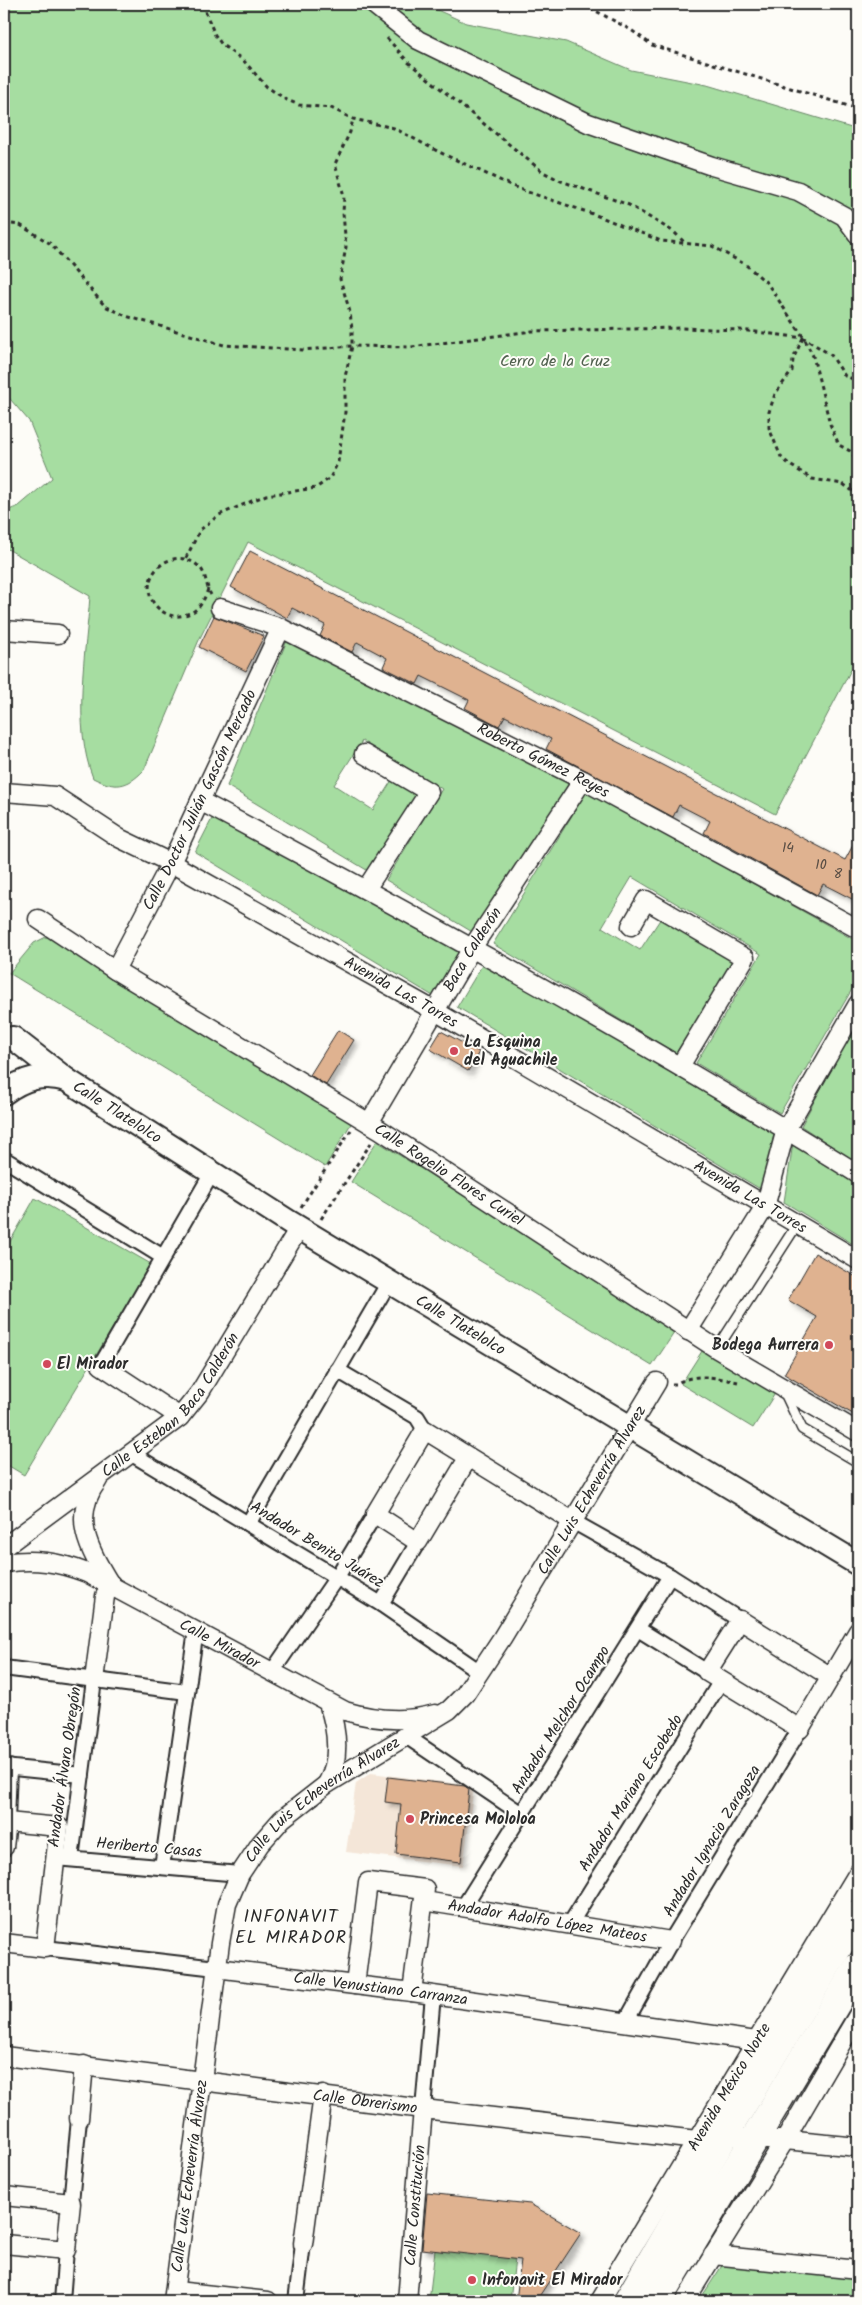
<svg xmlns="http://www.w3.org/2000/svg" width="862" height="2305" viewBox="0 0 862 2305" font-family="Kalam,sans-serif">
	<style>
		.built { fill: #f4e6d8 }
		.green { fill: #a6dda1; stroke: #688466 }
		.building { fill: #dfb290; stroke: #2b2b2b; filter: url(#shadow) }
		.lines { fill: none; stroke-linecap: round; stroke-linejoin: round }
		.service-casing { stroke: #2b2b2b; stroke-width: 12 }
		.pedestrian-casing { stroke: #2b2b2b; stroke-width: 18 }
		.minor-casing { stroke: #2b2b2b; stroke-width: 21 }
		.tertiary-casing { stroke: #2b2b2b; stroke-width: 26 }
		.primary-casing { stroke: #2b2b2b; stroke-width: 31 }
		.path { stroke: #2b2b2b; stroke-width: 3; stroke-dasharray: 4 4; stroke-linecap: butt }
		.service { stroke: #fdfcf7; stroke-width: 9 }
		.pedestrian { stroke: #fdfcf7; stroke-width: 14 }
		.minor { stroke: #fdfcf7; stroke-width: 18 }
		.tertiary { stroke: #fdfcf7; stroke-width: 22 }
		.primary { stroke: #fdfcf7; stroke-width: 28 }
		.poi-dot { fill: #d1495b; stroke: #fdfcf7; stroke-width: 2 }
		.labels { text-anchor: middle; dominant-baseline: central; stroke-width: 4; stroke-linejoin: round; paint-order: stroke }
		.number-label { font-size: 14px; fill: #584d44 }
		.park-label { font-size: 16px; fill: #50604e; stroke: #fdfcf7 }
		.street-label { font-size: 16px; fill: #2b2b2b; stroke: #fdfcf7 }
		.poi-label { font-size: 16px; font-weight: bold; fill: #2b2b2b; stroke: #fdfcf7; text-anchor: start }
		.neighbourhood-label { font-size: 18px; letter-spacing: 1px; fill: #2b2b2b; stroke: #fdfcf7 }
	</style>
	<defs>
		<filter id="shadow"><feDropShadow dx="4.5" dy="4.5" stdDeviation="2.5" flood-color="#0004"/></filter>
	</defs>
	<rect width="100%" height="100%" fill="#fdfcf7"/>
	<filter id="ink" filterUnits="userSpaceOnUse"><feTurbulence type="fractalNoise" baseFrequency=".02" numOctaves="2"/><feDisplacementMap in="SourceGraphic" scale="10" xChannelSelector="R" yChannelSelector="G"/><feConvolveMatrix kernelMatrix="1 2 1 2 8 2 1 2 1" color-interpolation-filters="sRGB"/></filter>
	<g filter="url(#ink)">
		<path class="built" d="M371,1773L474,1786L463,1866L346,1852L356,1783Z"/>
		<g class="green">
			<path d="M4,4H430L435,9L466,23L566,42L631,70L707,85L858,130V668L853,666L775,814L248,542L199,640L144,770C127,788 115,789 93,778C72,725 86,652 90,596L4,547V512L19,506L52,478L29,421L4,392Z"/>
			<path d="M288,638L569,783L474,933L386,880L442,789L362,741L334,785L373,810L392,780L417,794L370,872L227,786Z"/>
			<path d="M587,791L858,942V979L780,1113L696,1063L761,954L632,877L602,927L640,950L663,915L734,960L676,1053L493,944Z"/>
			<path d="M219,805L463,950L433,996L195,852Z"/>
			<path d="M46,937L55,939L352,1122L325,1167L9,973L34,943Z"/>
			<path d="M484,962L774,1134L762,1190L457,1007Z"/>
			<path d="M851,1032L858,1036V1163L801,1126Z"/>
			<path d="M377,1141L676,1330L652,1366L351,1182Z"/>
			<path d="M793,1143L858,1186V1247L784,1202Z"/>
			<path d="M35,1198L151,1264L24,1475L4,1463V1252Z"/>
			<path d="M704,1348L776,1392L753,1428L681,1384Z"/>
			<path d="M435,2250L515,2259L510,2301H429Z"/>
			<path d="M727,2258L858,2274V2301H699Z"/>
		</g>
		<g class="building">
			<path d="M250,551L845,860L858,836V891L854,900L823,884L817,895L704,833L710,821L679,805L673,817L546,749L551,739L505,716L499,726L465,708L469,700L421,676L417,684L383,667L387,658L357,642L352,652L320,636L325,625L292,608L287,618L231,587Z"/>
			<path d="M214,616L264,636L246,671L199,647Z"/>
			<path d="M338,1030L354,1040L326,1085L310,1075Z"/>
			<path d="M441,1031L479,1052L468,1071L430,1049Z"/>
			<path d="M815,1253L858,1278V1417L784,1374L817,1317L788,1300Z"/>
			<path d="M388,1777L465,1786L469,1789L461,1862L396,1854L401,1804L385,1802Z"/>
			<path d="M427,2193L530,2204L581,2233L536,2301H516L521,2260L422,2249Z"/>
		</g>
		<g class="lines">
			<defs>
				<g id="service">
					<path d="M717,1349L798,1223"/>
					<path d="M784,1391L802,1429L858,1462"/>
				</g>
				<g id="pedestrian">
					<path d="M4,1159L163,1257"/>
					<path d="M101,1365L212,1173"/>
					<path d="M337,1370L417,1417L425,1430"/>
					<path d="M132,1454L381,1604L480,1672"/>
					<path d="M574,1522L670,1576L740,1620"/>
					<path d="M248,1524L389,1282"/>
					<path d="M381,1604L418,1542"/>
					<path d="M638,1629L707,1672"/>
					<path d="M4,1668L187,1692"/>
					<path d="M272,1672L337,1577L375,1514"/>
					<path d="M406,1736L523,1815"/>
					<path d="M4,1767L82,1775"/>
					<path d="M7,1822L9,1767"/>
					<path d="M55,1858L240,1874"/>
					<path d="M71,1859L94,1680"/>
					<path d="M162,1867L196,1630"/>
					<path d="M464,1906L670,1576"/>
					<path d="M570,1924L721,1681"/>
					<path d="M45,1948L216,1968"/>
					<path d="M625,2023L671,1941L800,1729"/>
					<path d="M423,2109L433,1995"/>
					<path d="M71,2203L79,2119"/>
					<path d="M62,2301L66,2250"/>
					<path d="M296,2301L303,2244"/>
				</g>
				<g id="minor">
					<path d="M373,4L418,40L588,123L712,166L798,191L844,216L858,235"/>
					<path id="s1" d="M220,608L281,628L583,780L858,929"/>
					<path d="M4,630L58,634"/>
					<path d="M364,754L429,792L366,889"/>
					<path id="s2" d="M4,792L55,796L119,838L171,863L435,1011L858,1260"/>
					<path d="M200,801C423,919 644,1041 858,1174"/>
					<path id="s3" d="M38,919L115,970L379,1129L717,1349L858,1432"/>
					<path d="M631,926L646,900L745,958L680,1066"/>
					<path id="s4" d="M115,970L171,863L281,628"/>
					<path id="s5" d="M369,1123L472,948L583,780"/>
					<path d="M688,1331L765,1207L786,1129L858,1004"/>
					<path d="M101,1365L180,1417"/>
					<path d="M468,1458L418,1542L375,1514L425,1430L574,1522"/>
					<path d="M98,1480C70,1517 89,1549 110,1584"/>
					<path id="s6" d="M4,1547L180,1417L200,1392L299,1228"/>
					<path id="s7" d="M4,1563C34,1558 59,1562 87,1573L345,1711C375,1720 404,1723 435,1714"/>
					<path d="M831,1677L740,1620L707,1672L800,1729L858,1631"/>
					<path d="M94,1680L105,1596L111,1584"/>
					<path d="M327,1784C341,1759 337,1729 328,1703"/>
					<path d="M4,1847L7,1822L59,1827L45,1948L4,1943"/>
					<path id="s8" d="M424,1901L671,1941"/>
					<path id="s9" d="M216,1968L412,1992L756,2041"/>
					<path d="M355,1985L368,1882L425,1889L412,1992"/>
					<path id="s10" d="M4,2056L423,2109L697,2140L725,2134L754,2140H785L858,2147"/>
					<path d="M79,2119L84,2065"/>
					<path d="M4,2196L71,2203L66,2250L4,2244"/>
					<path d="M303,2244L323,2095"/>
					<path d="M713,2255L858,2270"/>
					<path d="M176,2291L268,2301"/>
					<path id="s11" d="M173,2301L220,1943L227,1904L240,1874L260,1844L282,1819L327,1784L449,1710L465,1694L502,1638L657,1382"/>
					<path id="s12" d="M407,2301L423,2109"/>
					<path id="s13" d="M600,2301L858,1873"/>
					<path d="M685,2301L785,2140L858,2015"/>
				</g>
				<g id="tertiary">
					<path id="s14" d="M13,1038L67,1080L291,1223L858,1564"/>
					<path d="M4,1093C24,1078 43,1073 67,1080"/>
				</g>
				<g id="primary">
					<path d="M628,2301L725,2134L858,1914"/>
					<path d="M657,2301L858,1967"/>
				</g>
			</defs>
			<use href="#service" class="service-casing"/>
			<use href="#pedestrian" class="pedestrian-casing"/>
			<use href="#minor" class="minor-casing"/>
			<use href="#tertiary" class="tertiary-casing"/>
			<use href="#primary" class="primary-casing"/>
			<g class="path">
				<path d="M202,4L215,35L222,45L243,60L267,87L287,100L299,105L331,108L353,119L394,128L439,152L519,189L593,214L661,241L712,246L746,265L767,283L804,338L813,356L830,424L839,445L850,451L858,461"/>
				<path d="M583,4L631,30L652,45L858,109"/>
				<path d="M387,38L408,62L543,172L561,181L629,205L674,232L686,244"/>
				<path d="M4,223L20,225L51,244L105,306L126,316L224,345L303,350L352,346L411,347L532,331L681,328L740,330L804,338L831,355L845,376L858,381"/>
				<path d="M803,338L793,359L792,371L775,394L769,412V428L781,457L790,465L812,479L843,484L858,495"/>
				<path d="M186,558L200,530L219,515L266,495L316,488L330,478L338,462L345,412V377L352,346V330L350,312L340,279L346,247L343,213L344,196L335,164L350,132L353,119"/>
				<path d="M208,589C203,603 198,612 184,615C175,618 166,615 159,609C131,584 168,542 197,565C207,572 205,585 211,595"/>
				<path d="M301,1207L351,1130"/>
				<path d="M321,1219L371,1143"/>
				<path d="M672,1384H676C694,1372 718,1378 738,1382"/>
			</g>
			<use href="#service" class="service"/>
			<use href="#pedestrian" class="pedestrian"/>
			<use href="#minor" class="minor"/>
			<use href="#tertiary" class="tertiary"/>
			<use href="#primary" class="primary"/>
		</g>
	</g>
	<g class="poi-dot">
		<circle cx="454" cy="1051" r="5"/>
		<circle cx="829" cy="1345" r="5"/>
		<circle cx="47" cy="1364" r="5"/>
		<circle cx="410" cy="1819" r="5"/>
		<circle cx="472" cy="2280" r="5"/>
	</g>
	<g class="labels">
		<g class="number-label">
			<text x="788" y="848">14</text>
			<text x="821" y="865">10</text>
			<text x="838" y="874">8</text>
		</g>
		<g class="park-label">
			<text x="555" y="361">Cerro de la Cruz</text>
		</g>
		<g class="street-label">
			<text stroke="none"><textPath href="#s1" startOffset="358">Roberto Gómez Reyes</textPath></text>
			<text stroke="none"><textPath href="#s4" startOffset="190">Calle Doctor Julián Gascón Mercado</textPath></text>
			<text stroke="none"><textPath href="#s5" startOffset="202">Baca Calderón</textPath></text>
			<text stroke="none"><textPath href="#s2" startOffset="449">Avenida Las Torres</textPath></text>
			<text stroke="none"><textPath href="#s14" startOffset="128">Calle Tlatelolco</textPath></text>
			<text stroke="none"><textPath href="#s3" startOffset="484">Calle Rogelio Flores Curiel</textPath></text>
			<text stroke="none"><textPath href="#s2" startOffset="854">Avenida Las Torres</textPath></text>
			<text stroke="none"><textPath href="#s14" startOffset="532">Calle Tlatelolco</textPath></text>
			<text stroke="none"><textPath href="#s6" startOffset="221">Calle Esteban Baca Calderón</textPath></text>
			<text stroke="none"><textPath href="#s11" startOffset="965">Calle Luis Echeverría Álvarez</textPath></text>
			<text transform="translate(317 1545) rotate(31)">Andador Benito Juárez</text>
			<text stroke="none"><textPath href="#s7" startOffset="235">Calle Mirador</textPath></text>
			<text transform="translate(561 1720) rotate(-58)">Andador Melchor Ocampo</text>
			<text transform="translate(65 1767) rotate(-82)">Andador Álvaro Obregón</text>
			<text transform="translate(631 1793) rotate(-58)">Andador Mariano Escobedo</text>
			<text stroke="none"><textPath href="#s11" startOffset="546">Calle Luis Echeverría Álvarez</textPath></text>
			<text transform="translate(712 1841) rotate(-59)">Andador Ignacio Zaragoza</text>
			<text transform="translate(149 1848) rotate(5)">Heriberto Casas</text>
			<text stroke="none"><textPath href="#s8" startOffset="125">Andador Adolfo López Mateos</textPath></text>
			<text stroke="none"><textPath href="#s9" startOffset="166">Calle Venustiano Carranza</textPath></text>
			<text stroke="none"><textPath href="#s13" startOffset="250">Avenida México Norte</textPath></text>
			<text stroke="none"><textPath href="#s10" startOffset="364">Calle Obrerismo</textPath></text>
			<text stroke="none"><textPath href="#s11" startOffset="126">Calle Luis Echeverría Álvarez</textPath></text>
			<text stroke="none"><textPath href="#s12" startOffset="96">Calle Constitución</textPath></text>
		</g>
		<g class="poi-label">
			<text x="464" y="1042">La Esquina<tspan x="464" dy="18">del Aguachile</tspan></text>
			<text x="819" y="1345" text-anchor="end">Bodega Aurrera</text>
			<text x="57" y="1364">El Mirador</text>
			<text x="420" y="1819">Princesa Mololoa</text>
			<text x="482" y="2280">Infonavit El Mirador</text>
		</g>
		<g class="neighbourhood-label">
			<text x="291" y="1917">INFONAVIT<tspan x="291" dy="21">EL MIRADOR</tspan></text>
		</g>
	</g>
	<rect width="862" height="2305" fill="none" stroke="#fdfcf7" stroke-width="20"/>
	<rect x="10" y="10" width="842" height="2285" fill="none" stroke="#2b2b2b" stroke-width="2" filter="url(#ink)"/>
</svg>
